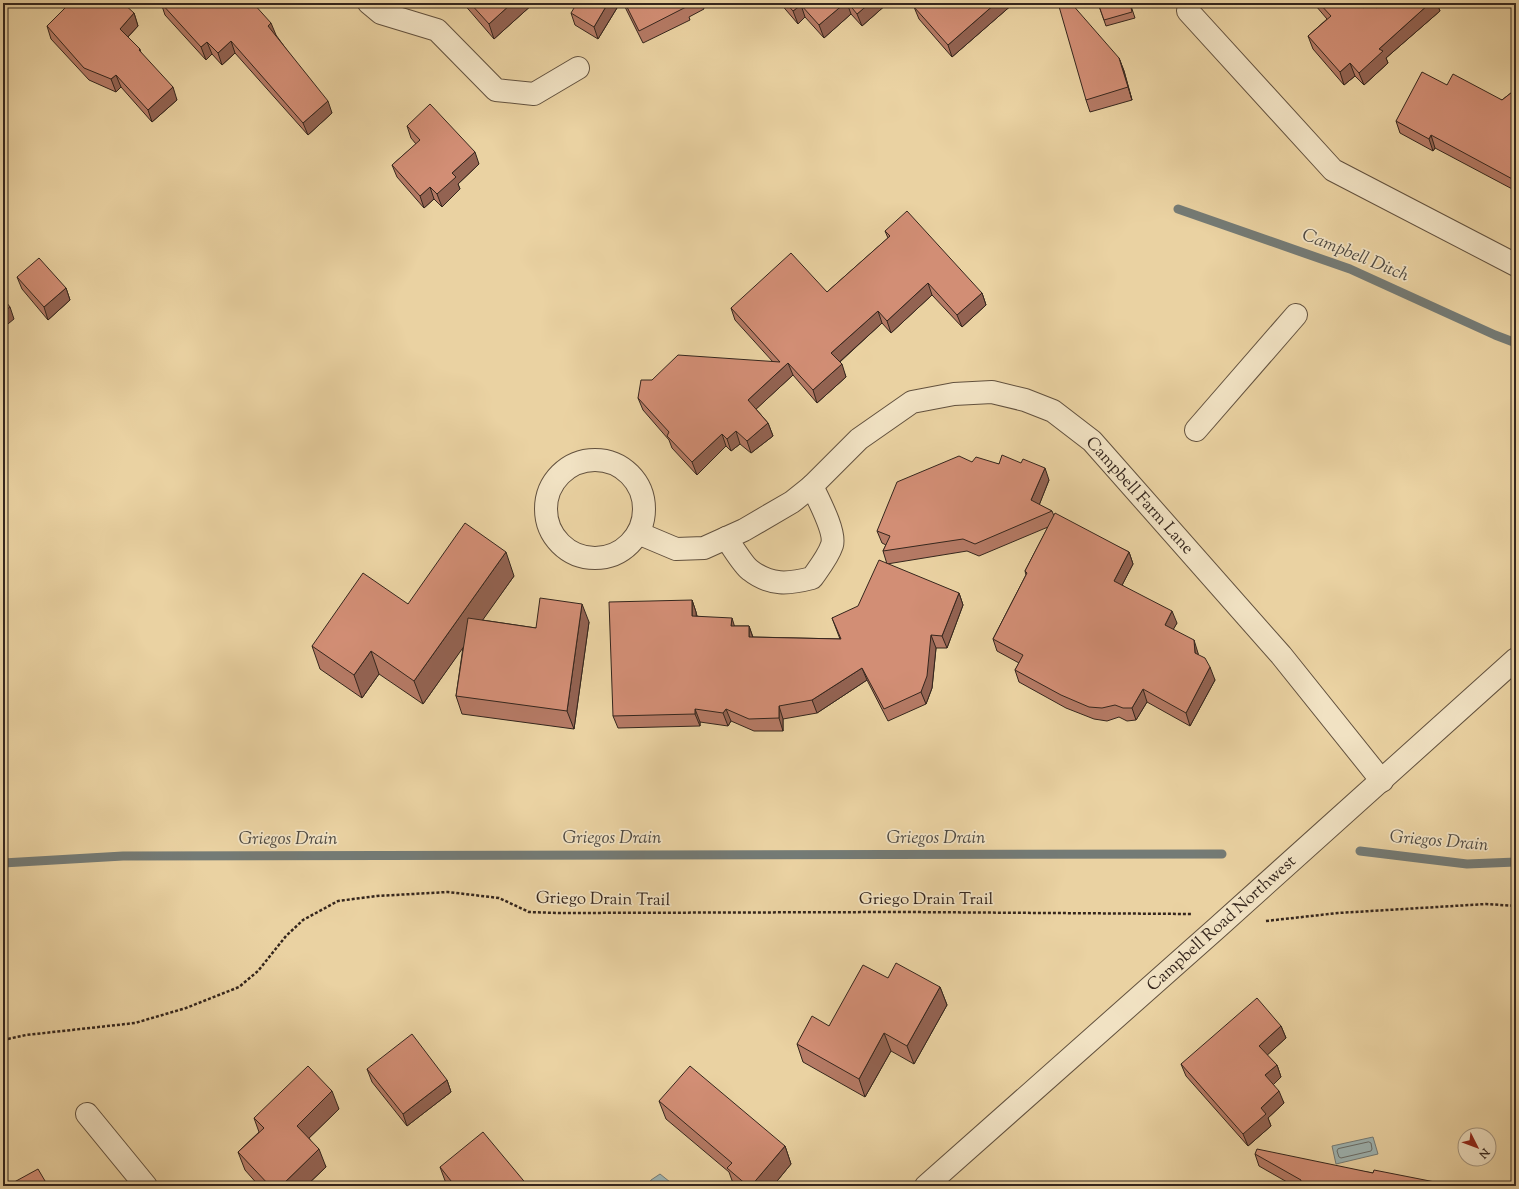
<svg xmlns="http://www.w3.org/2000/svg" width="1519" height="1189" viewBox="0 0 1519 1189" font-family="'Sorts Mill Goudy',serif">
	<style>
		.water { fill: #9eb4b2; stroke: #747b76 }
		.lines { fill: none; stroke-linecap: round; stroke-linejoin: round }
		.shore { stroke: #6a6d68; stroke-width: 1 }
		.stream { stroke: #747b76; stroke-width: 9 }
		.minor-casing { stroke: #62513e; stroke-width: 24 }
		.path { stroke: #35261d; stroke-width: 2.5; stroke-dasharray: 3 2; stroke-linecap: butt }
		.minor { stroke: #f1e2c3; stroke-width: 22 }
		.wall { fill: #b57a65; stroke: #35261d }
		.shaded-wall { fill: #936352; stroke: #35261d }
		.building { fill: #d28e75; stroke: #35261d }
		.labels { text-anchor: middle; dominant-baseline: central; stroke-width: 3.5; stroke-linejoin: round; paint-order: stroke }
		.street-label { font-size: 17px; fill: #35261d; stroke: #f1e2c3 }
		.water-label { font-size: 18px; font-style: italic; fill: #4f4a42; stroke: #f1e2c3 }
	</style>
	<rect width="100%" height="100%" fill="#ead2a2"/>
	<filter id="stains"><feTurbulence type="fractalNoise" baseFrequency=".005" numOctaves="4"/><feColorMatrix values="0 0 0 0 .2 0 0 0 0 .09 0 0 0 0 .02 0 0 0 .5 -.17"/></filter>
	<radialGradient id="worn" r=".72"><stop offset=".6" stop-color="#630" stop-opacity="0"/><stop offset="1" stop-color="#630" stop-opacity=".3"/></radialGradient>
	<g class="water">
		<path d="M1373,1137L1378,1154L1336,1164L1332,1146Z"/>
		<path d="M660,1174L675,1186H648L651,1180Z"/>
	</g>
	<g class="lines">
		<path class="shore" d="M1369,1142L1371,1143L1372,1149L1371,1151L1341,1158L1339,1157L1337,1151L1338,1149Z"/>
		<g class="stream">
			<path d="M1178,209L1350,269L1495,335L1516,343"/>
			<path d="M1360,851L1467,864L1516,862"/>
			<path d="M3,863L123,856L1222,854"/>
		</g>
		<defs>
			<g id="minor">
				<path d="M369,3L381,13L437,30L496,90L534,94L578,68"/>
				<path d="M1188,11L1333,170L1516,265"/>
				<path d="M1196,430L1296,315"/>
				<circle cx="595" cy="509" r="49"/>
				<path d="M638,533L676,549L704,548L744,530L792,502L812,486L859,439L912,402L954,394L992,392L1025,400L1053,411L1092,441L1281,655L1382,781"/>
				<path d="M726,538C732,546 743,565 750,570C770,586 789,584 812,578C819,568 828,557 832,545C836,532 818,499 812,486"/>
				<path d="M87,1114L146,1186"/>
				<path d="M926,1186L1218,927L1516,659"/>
			</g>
		</defs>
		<use href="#minor" class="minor-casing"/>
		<g class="path">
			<path d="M1266,921L1338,913L1486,904L1516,906"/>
			<path d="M3,1040L26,1035L135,1023L186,1008L239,987L258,971L286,936L303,920L338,901L377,896L448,892L499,898L529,912L559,913L904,912L1192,914"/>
		</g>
		<use href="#minor" class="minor"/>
	</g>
	<g class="wall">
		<path d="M161,3L276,35L332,113L308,135L235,53L222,65L212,54L206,60L165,15Z"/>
		<path d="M458,3H534L494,39L463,3L460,6Z"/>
		<path d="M620,3L598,39L575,25L571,13Z"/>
		<path d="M623,3H702L704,9L689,17L690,20L643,43Z"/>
		<path d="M780,3H888L862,26L851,14L824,38L805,17L798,24Z"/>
		<path d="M1014,3L952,57L919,19L914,7Z"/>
		<path d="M1098,3H1130L1135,18L1106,26Z"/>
		<path d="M1314,3H1359L1363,8H1376L1382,3H1442L1438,6L1440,11L1386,58L1388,63L1364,85L1355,76L1344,85L1313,49L1308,36L1327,19L1316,6Z"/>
		<path d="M134,13L138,26L128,37L140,49L141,53L177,100L152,122L121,87L116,92L89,80L51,39L47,26Z"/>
		<path d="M1119,58L1124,71L1132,100L1090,112L1086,100Z"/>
		<path d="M1447,85L1502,100L1516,89V191L1435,148L1433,151L1400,133L1396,121Z"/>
		<path d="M407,126L479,164L458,184L460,189L442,207L434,199L424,208L397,177L392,165L416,144L411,138Z"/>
		<path d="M885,231L982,293L986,305L962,327L932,295L891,333L882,323L840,362L846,377L817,403L793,375L756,409L768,423L773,436L751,453L740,444L731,451L726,446L697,475L672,448L669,440L643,410L638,398L652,380L773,362L735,320L731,308L827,292L888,238Z"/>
		<path d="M17,277L66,288L70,300L48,320L22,289Z"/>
		<path d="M972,462L999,464L1049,480L1039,505L1052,511L1054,516L1129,552L1133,564L1122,585L1177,623L1173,629L1198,653V655L1215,680L1190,726L1147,702L1136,720L1127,721L1119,717L1107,721L1094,719L1066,708L1019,682L1015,670L1019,663L997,651L993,639L1026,575L1025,571L1048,527L979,556L967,551L887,564L883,551L886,545L882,543L877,531Z"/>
		<path d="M514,576L482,620L536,628L589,622L574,729L462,714L456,696L463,647L423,704L379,674L362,698L320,669L312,646L408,604Z"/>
		<path d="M959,593L963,605L947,648H936L932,688L926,704L888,721L867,680L817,713L783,719V731H754L731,721L728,726L700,722V726L618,728L613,716L692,600L696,612L697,616L734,626H749L753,637L840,639L832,618Z"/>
		<path d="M888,978L940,987L947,1005L914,1064L891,1051L865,1097L803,1062L797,1044L829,1026Z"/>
		<path d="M1281,1026L1286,1038L1267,1055L1277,1065L1281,1077L1273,1084L1284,1103L1268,1118L1271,1126L1248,1146L1186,1076L1181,1064Z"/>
		<path d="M367,1069L447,1080L451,1092L407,1126L372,1082Z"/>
		<path d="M659,1101L785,1146L791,1164L773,1186H734L729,1172L666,1119Z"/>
		<path d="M339,1109L309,1138L326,1167L306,1186H259L245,1170L238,1152L259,1132L254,1118Z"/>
		<path d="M1255,1154L1373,1173L1441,1186H1294L1259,1166Z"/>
		<path d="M440,1167L528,1186H447Z"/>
	</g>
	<g class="shaded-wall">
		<path d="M459,3H463L460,6Z"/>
		<path d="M512,3H534L494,39L489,24Z"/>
		<path d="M608,3H620L598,39L594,27Z"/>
		<path d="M845,3H847L851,14L824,38L819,25Z"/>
		<path d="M870,3H888L862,26L857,14Z"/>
		<path d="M996,3H1014L952,57L948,45Z"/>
		<path d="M1430,3H1442L1438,6L1440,11L1386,58L1388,63L1364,85L1359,73L1379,49Z"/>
		<path d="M801,5L805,17L798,24L793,11Z"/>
		<path d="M134,13L138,26L124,41L120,29Z"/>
		<path d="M271,23L276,35L272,38L268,26Z"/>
		<path d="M231,41L235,53L222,65L218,53Z"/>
		<path d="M207,42L212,54L206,60L201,47Z"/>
		<path d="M1119,58L1124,71L1132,100L1128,87Z"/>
		<path d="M1350,63L1355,76L1344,85L1340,72Z"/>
		<path d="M116,75L121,87L116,92L111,79Z"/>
		<path d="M173,87L177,100L152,122L148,110Z"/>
		<path d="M328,101L332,113L308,135L303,123Z"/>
		<path d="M1431,135L1435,148L1433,151L1429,139Z"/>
		<path d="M475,152L479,164L458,184L460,189L442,207L437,194L452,173Z"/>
		<path d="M430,187L434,199L424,208L420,196Z"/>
		<path d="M928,283L932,295L891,333L887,321Z"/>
		<path d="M66,288L70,300L48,320L44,307Z"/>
		<path d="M982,293L986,305L962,327L957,315Z"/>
		<path d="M10,307L14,319L3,328V312Z"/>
		<path d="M878,311L882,323L836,365L831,353Z"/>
		<path d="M788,363L793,375L753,412L748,400Z"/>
		<path d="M842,364L846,377L817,403L813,390Z"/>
		<path d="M768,423L773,436L751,453L747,441Z"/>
		<path d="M736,431L740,444L731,451L727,439Z"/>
		<path d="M722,434L726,446L697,475L692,462Z"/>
		<path d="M1045,468L1049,480L1036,513L1031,500Z"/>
		<path d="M506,552L514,576L423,704L414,681Z"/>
		<path d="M1129,552L1133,564L1118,593L1114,581Z"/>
		<path d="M959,593L963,605L947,648L942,636Z"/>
		<path d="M692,600L696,612L697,628L692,616Z"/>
		<path d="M582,604L589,622L574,729L567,711Z"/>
		<path d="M1172,611L1177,623L1169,637L1165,625Z"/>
		<path d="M732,618L736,631L731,626Z"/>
		<path d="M749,626L753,638L749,637Z"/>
		<path d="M931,635L936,648L932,688L926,704L921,692Z"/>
		<path d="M1194,640L1198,653L1199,665L1195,653Z"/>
		<path d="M371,651L379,674L362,698L354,675Z"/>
		<path d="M1210,667L1215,680L1190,726L1186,713Z"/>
		<path d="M862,668L867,680L817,713L812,700Z"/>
		<path d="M1143,689L1147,702L1136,720L1132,708Z"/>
		<path d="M779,706L783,719V731L779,718Z"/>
		<path d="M695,709L700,722V726L695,714Z"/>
		<path d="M726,709L731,721L728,726L723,713Z"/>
		<path d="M940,987L947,1005L914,1064L907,1046Z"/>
		<path d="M1281,1026L1286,1038L1264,1058L1259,1046Z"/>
		<path d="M884,1033L891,1051L865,1097L859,1079Z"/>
		<path d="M1277,1065L1281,1077L1270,1088L1265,1075Z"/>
		<path d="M447,1080L451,1092L407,1126L403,1114Z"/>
		<path d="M332,1091L339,1109L303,1144L297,1126Z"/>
		<path d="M1279,1091L1284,1103L1268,1118L1271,1126L1248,1146L1243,1134L1261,1108Z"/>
		<path d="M785,1146L791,1164L773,1186H751Z"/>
		<path d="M319,1149L326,1167L306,1186H281Z"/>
	</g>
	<g class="building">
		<path d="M70,3H123L134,13L120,29L140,49L139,50L173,87L148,110L116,75L111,79L84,68L47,26Z"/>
		<path d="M161,3H253L271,23L268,26L328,101L303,123L231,41L218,53L207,42L201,47Z"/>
		<path d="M470,3H512L489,24Z"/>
		<path d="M577,3H608L594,27L571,13Z"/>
		<path d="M625,3H688L685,4L686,7L639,31Z"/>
		<path d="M786,3H845L819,25L801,5L793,11Z"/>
		<path d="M848,3H870L857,14Z"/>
		<path d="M919,3H996L948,45L914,7Z"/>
		<path d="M1058,3H1071L1119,58L1128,87L1086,100Z"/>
		<path d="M1098,3H1130L1132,12L1104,20Z"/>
		<path d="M1319,3H1359L1363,8L1369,3H1372L1376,8L1382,3H1430L1379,49L1383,51L1359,73L1350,63L1340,72L1308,36L1331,16Z"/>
		<path d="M1422,72L1447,85L1453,74L1502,100L1516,89V181L1431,135L1429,139L1396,121Z"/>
		<path d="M430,104L475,152L452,173L456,177L437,194L430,187L420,196L392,165L420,140L407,126Z"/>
		<path d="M907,211L982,293L957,315L928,283L887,321L878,311L831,353L842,364L813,390L788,363L748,400L768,423L747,441L736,431L727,439L722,434L692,462L667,436L669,432L638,398L641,380H652L678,355L780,362L731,308L791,253L827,292L890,236L885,231Z"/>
		<path d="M39,258L66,288L44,307L17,277Z"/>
		<path d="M3,298L10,307L3,312Z"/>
		<path d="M1002,455L1021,463L1023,459L1045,468L1031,500L1052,511L975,544L963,539L883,551L890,536L877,531L897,482L959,456L972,462L976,457L999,464Z"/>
		<path d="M1055,513L1129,552L1114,581L1172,611L1165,625L1194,640L1195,653L1205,658L1210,667L1186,713L1143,689L1132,708H1123L1115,705L1102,708L1089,707L1061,695L1015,670L1023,655L993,639L1027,573L1025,571Z"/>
		<path d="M465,523L506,552L414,681L371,651L354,675L312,646L363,573L408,604Z"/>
		<path d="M879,560L959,593L942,636L931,635L927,676L921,692L884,709L862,668L812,700L779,706V718L749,719L726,709L723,713L695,709V714L613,716L609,602L692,600V616L732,618L731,626H749V637L841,639L832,618L858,606Z"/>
		<path d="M540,598L582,604L567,711L456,696L468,618L536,628Z"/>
		<path d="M896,963L940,987L907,1046L884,1033L859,1079L797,1044L812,1016L829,1026L863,965L888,978Z"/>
		<path d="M1257,998L1281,1026L1259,1046L1277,1065L1265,1075L1279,1091L1261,1108L1266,1114L1243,1134L1181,1064Z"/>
		<path d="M412,1034L447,1080L403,1114L367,1069Z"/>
		<path d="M308,1066L332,1091L297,1126L319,1149L281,1186H270L238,1152L264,1128L254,1118Z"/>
		<path d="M690,1066L785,1146L751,1186H748L727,1168L732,1163L659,1101Z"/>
		<path d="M483,1132L528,1186H455L440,1167Z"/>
		<path d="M1257,1149L1373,1173L1374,1170L1440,1183L1439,1186H1300L1301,1180L1255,1154Z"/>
		<path d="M38,1169L48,1186H7Z"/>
	</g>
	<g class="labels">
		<g class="street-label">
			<text transform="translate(1139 496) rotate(48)">Campbell Farm Lane</text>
			<text transform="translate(603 900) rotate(1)">Griego Drain Trail</text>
			<text x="926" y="900">Griego Drain Trail</text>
			<text transform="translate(1222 924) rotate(-42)">Campbell Road Northwest</text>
		</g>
		<g class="water-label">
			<text transform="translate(1355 256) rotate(22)">Campbell Ditch</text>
			<text x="612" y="839">Griegos Drain</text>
			<text x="936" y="839">Griegos Drain</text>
			<text x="288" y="840">Griegos Drain</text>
			<text transform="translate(1439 842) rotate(5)">Griegos Drain</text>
		</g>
	</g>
	<rect width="1519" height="1189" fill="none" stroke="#ead2a2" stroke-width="16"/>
	<rect x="4" y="4" width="1511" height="1181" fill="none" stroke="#35261d" stroke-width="2"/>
	<rect x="8" y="8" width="1503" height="1173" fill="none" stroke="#35261d"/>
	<g transform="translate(1477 1147) rotate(132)"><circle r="19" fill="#f1e2c3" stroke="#a69781"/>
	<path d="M0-3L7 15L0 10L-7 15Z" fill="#8f2418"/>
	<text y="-6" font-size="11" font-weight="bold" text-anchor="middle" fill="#35261d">N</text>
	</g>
	<rect width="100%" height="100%" filter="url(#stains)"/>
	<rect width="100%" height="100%" fill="url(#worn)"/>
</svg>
